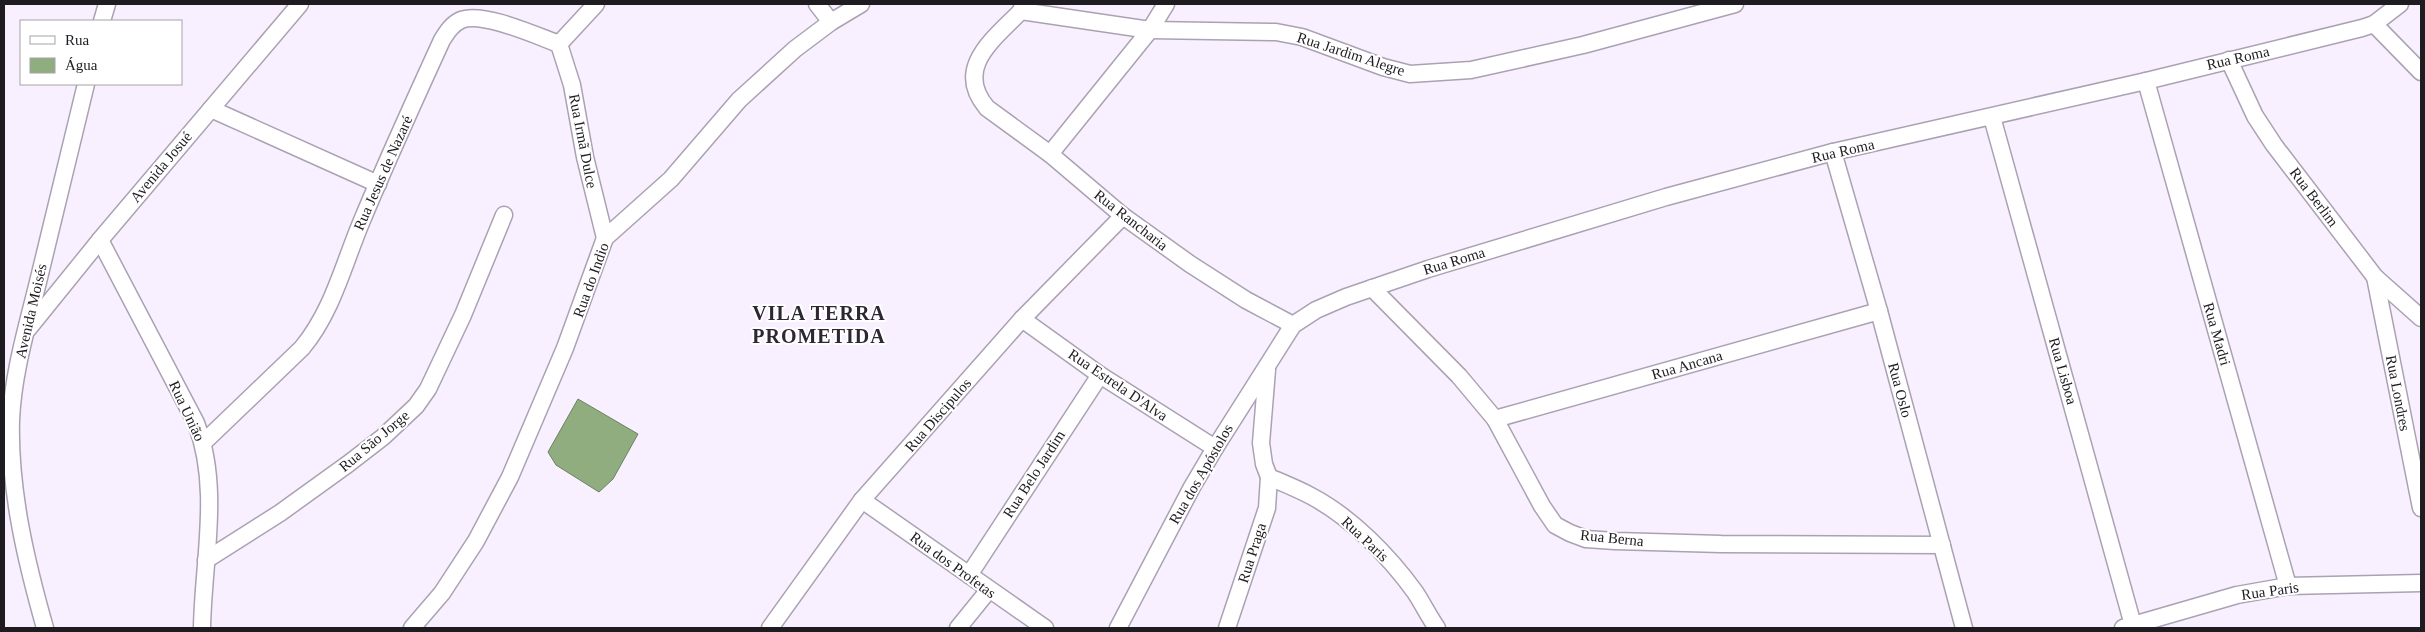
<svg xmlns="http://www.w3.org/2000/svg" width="2425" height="632" viewBox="0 0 2425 632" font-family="Georgia,serif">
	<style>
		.water { fill: #90ad7f; stroke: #6e8163 }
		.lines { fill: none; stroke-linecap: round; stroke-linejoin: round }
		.minor-casing { stroke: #aba1b2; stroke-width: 19 }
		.minor { stroke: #fff; stroke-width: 16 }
		.labels { text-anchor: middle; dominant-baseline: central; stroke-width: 4; stroke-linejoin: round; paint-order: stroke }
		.street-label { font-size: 15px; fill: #1e1b21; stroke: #fff }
		.district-label { font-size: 20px; font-weight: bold; letter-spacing: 1px; fill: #2d2633; stroke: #fff }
	</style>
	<rect width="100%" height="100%" fill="#f8f0ff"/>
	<path class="water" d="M578,399L638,434L613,479L599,492L556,465L548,452Z"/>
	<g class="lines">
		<defs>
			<g id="minor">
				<path d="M817,4L831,22"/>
				<path d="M1023,4L1021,11C994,39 953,68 987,108L1050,154L1123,216L1190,264L1246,300L1293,325"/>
				<path d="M1021,11L1150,30L1276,32L1302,37L1383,67L1410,74L1471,70L1583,45L1735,4"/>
				<path d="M102,21L107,4"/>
				<path d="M2374,24L2421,72"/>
				<path d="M559,44L572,85L585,157L605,238"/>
				<path d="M559,44L596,4"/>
				<path d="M2229,60L2255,116L2274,145L2375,277L2421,318"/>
				<path d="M2146,81L2288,586"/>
				<path d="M211,109L378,184"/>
				<path d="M1992,117L2133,625"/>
				<path d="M1833,152L1879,311L1964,628"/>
				<path d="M1050,154L1150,30L1166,4"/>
				<path d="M100,240L196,423C221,488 203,561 202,628"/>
				<path d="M2375,277L2421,508"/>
				<path d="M1372,288L1459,376L1495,419L1542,506L1555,525L1570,533L1586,539L1615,541L1721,544L1942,545"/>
				<path d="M1022,319L1100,375L1215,448"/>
				<path d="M28,329L100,240L300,4"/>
				<path d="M1495,419L1879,311"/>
				<path d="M203,443L302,348C333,311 344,262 363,218C388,158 415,99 442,40C447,32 452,24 461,20C482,11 537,36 559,44"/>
				<path d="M1269,477C1283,483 1298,489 1311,496C1351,517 1389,556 1415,592C1423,604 1429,617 1437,628"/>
				<path d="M862,500L1045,628"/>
				<path d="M206,560L280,513L348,464L383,437L416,406L428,389L463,315L504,215"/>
				<path d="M969,575L1100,375"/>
				<path d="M45,628C26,561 9,490 11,420C13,373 27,327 38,282C54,216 70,150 86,84"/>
				<path d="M412,628L442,593L476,541L510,477L565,348L605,238L671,179L739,100L795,49L831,22L861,4"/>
				<path d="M770,628L862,500L1022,319L1123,216"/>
				<path d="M958,628L988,591"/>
				<path d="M1118,628L1192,487L1215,448L1293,325L1316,310L1346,297L1428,269L1666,197L1833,152L2146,81L2362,28L2374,24L2400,4"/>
				<path d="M1227,628L1267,508L1269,477L1264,464L1261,443L1267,370"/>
				<path d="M2123,628L2237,595L2288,586L2421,583"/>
			</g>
		</defs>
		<use href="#minor" class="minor-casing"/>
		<use href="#minor" class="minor"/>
	</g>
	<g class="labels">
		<g class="street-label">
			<text transform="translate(1351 54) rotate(18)">Rua Jardim Alegre</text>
			<text transform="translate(2238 58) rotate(-13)">Rua Roma</text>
			<text transform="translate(583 141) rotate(79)">Rua Irmã Dulce</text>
			<text transform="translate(1843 151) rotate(-13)">Rua Roma</text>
			<text transform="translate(161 167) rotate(-50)">Avenida Josué</text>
			<text transform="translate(383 173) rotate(-66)">Rua Jesus de Nazaré</text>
			<text transform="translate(2314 197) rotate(53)">Rua Berlim</text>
			<text transform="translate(1131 220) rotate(38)">Rua Rancharia</text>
			<text transform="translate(1454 261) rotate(-17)">Rua Roma</text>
			<text transform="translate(591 280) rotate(-70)">Rua do Indio</text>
			<text transform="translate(31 311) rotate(-77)">Avenida Moisés</text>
			<text transform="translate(2217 334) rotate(74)">Rua Madri</text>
			<text transform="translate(1687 365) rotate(-16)">Rua Ancana</text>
			<text transform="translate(2063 371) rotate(74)">Rua Lisboa</text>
			<text transform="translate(1118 385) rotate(34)">Rua Estrela D'Alva</text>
			<text transform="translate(1900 390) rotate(75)">Rua Oslo</text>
			<text transform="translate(2398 393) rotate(79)">Rua Londres</text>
			<text transform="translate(187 411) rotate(65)">Rua União</text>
			<text transform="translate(938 415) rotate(-49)">Rua Discipulos</text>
			<text transform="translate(374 441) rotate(-40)">Rua São Jorge</text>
			<text transform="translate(1034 474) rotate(-57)">Rua Belo Jardim</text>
			<text transform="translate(1201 474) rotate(-60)">Rua dos Apóstolos</text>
			<text transform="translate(1612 538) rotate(6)">Rua Berna</text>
			<text transform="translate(1365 539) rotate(43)">Rua Paris</text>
			<text transform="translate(1252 553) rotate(-72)">Rua Praga</text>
			<text transform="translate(953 565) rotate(36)">Rua dos Profetas</text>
			<text transform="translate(2270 591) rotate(-8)">Rua Paris</text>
		</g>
		<g class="district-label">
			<text x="819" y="313">VILA TERRA<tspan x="819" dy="23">PROMETIDA</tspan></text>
		</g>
	</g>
	<rect width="2425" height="632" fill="none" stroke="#1e1b21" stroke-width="10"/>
	<rect x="20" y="20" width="162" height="65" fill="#ffffff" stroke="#a5a4a6"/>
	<rect x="30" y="36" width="25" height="8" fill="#ffffff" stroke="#a5a4a6"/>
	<text x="65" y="45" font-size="15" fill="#1e1b21">Rua</text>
	<rect x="30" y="58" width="25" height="15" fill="#90ad7f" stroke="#a5a4a6"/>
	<text x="65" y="70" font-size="15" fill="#1e1b21">Água</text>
</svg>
